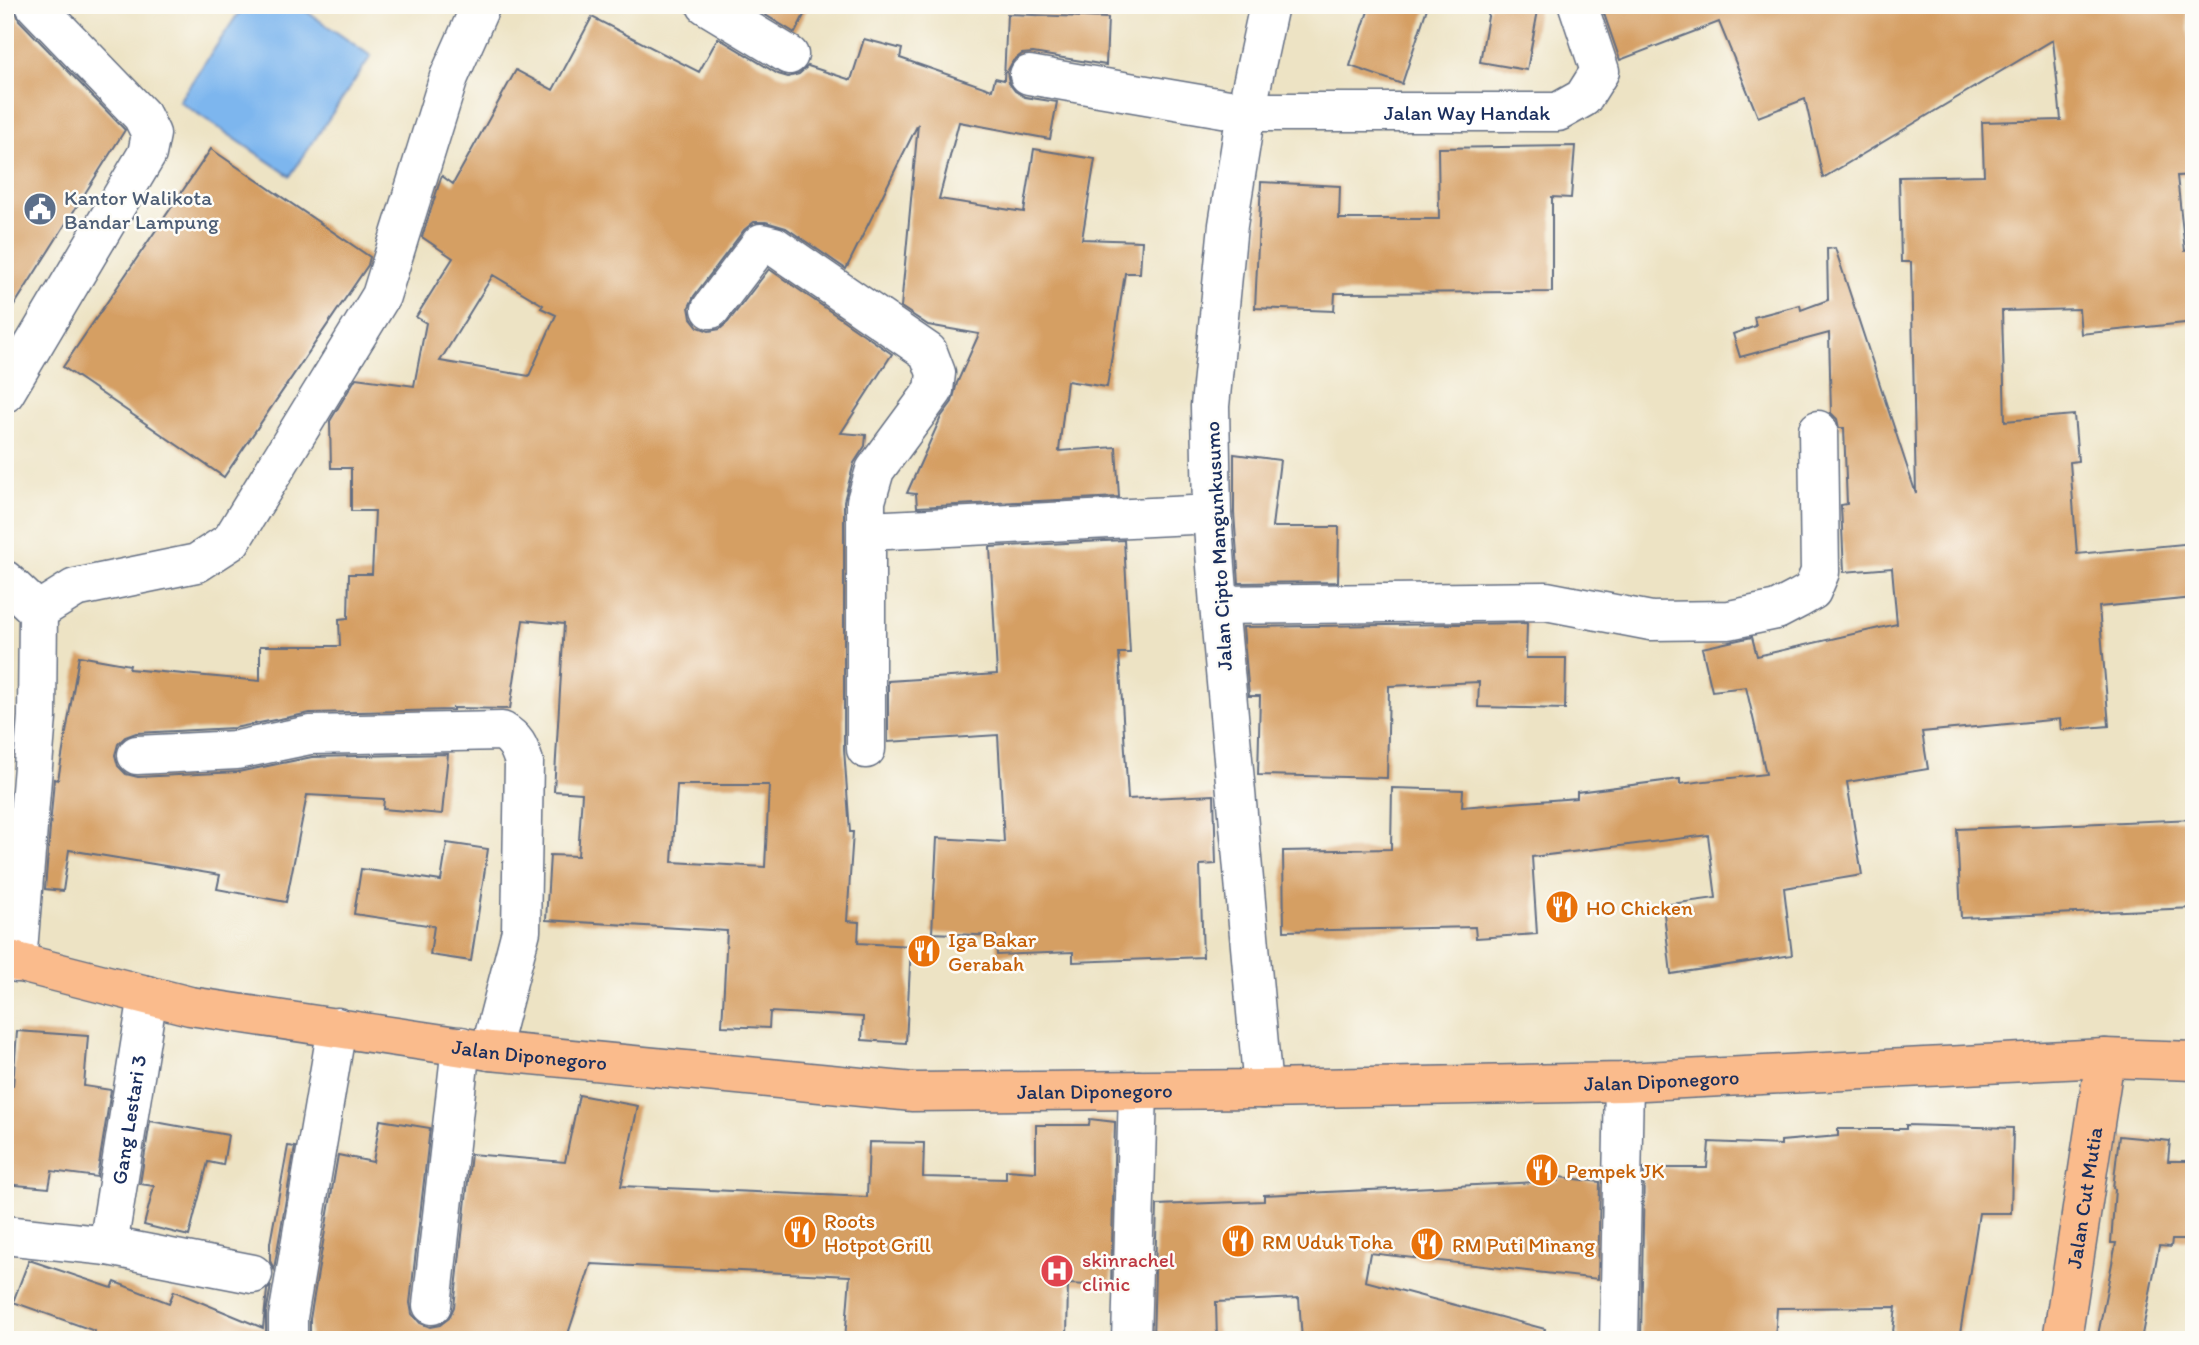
<svg xmlns="http://www.w3.org/2000/svg" width="2199" height="1345" viewBox="0 0 2199 1345" font-family="Itim,sans-serif">
	<style>
		.water { fill: #7db6ee; stroke: #4c72a6; stroke-width: 2 }
		.building { fill: #d59f64; fill-rule: evenodd }
		.lines { fill: none; stroke-linecap: round; stroke-linejoin: round }
		.minor-casing { stroke: #646e82; stroke-width: 41 }
		.major-casing { stroke: #646e82; stroke-width: 41 }
		.minor { stroke: #fff; stroke-width: 38 }
		.major { stroke: #fabb8c; stroke-width: 38 }
		.labels { text-anchor: middle; dominant-baseline: central; stroke-width: 5; stroke-linejoin: round; paint-order: stroke }
		.street-label { font-size: 21px; fill: #1b2f5e; stroke: #fdfcf7 }
		.service-label { font-size: 21px; fill: #4e5e75; stroke: #fdfcf7; text-anchor: start }
		.food-label { font-size: 21px; fill: #c56008; stroke: #fdfcf7; text-anchor: start }
		.health-label { font-size: 21px; fill: #be3a42; stroke: #fdfcf7; text-anchor: start }
	</style>
	<rect width="100%" height="100%" fill="#fdfcf7"/>
	<filter id="ink" filterUnits="userSpaceOnUse"><feTurbulence type="fractalNoise" baseFrequency=".0143" numOctaves="2"/><feDisplacementMap in="SourceGraphic" scale="14" xChannelSelector="R" yChannelSelector="G"/><feConvolveMatrix kernelMatrix="1 2 1 2 8 2 1 2 1" color-interpolation-filters="sRGB"/></filter>
	<filter id="wash" filterUnits="userSpaceOnUse"><feTurbulence type="fractalNoise" baseFrequency=".00686" numOctaves="4" result="noise"/><feDisplacementMap in="SourceGraphic" scale="28" xChannelSelector="R" yChannelSelector="G"/><feGaussianBlur stdDeviation="1.57" result="paint"/><feColorMatrix in="noise" values="0 0 0 0 0 0 0 0 0 0 0 0 0 0 0 0 0 1.4 0 .05"/><feComposite in="paint" operator="in"/></filter>
	<g filter="url(#wash)">
		<rect width="100%" height="100%" fill="#ede3c4"/>
		<path class="water" d="M244,5H297L371,56L290,176L179,101Z"/>
		<g id="blocks">
			<g class="building">
				<path d="M5,5H14L19,20L125,130L5,320Z"/>
				<path d="M749,5H809L795,33Z"/>
				<path d="M1370,5H1428L1402,84L1350,66Z"/>
				<path d="M1490,5H1539L1527,70L1480,62Z"/>
				<path d="M1601,5H2186L2194,88V175L2177,176L2185,251L2194,250V322L2081,334L2079,309L2002,311L2005,421L2074,415L2078,461L2070,462L2077,554L2194,543V598L2099,607L2109,726L2061,730L2060,719L1922,732L1928,769L1847,782L1862,875L1784,888L1792,955L1671,974L1663,905L1716,898L1708,835L1532,857L1537,934L1476,938L1475,927L1284,931L1283,851L1391,849L1392,788L1463,790L1462,807L1577,798V792L1680,779V784L1766,774L1746,687L1712,691L1702,648L1752,637L1757,656L1897,624L1892,568L1844,572L1841,505L1847,504L1844,428H1839L1837,419L1831,413L1829,333L1740,357L1733,334L1756,326L1754,317L1800,305L1801,310L1828,300L1827,249L1835,248L1916,494L1911,262H1901L1899,177L1984,175L1982,122L2061,120L2053,40L1823,178L1805,99L1758,117L1719,22L1620,60Z"/>
				<path d="M1007,14L1108,18L1106,65L1033,53L1022,54L1013,61L1007,72L1009,83L1015,91L1025,97L1057,102L1050,139L959,122L939,199L1024,212L1034,149L1095,159L1082,239L1142,241L1140,273H1125L1107,387L1067,381L1059,451L1116,447L1119,497L917,507L916,494L907,493L941,417L952,402L957,383L979,334L928,325L901,307L918,124L846,269L786,228L766,222H754L744,230L694,296L689,307L691,318L698,327L709,331L720,329L728,322L769,269L892,354L841,433L866,435L865,446L854,463L844,501V749L850,832H853L847,921L859,922L858,943L911,946L906,1043L862,1040L863,1017L770,1012L769,1028L722,1026L727,931L546,920L550,855L578,856L582,793L554,791L564,624L523,620L510,709L453,708V710L310,713L234,728L136,733L125,737L118,744L115,755L118,766L126,774L138,777L238,772L312,757L448,754L442,814L383,809L384,799L307,795L286,902L217,889L220,875L69,850L63,891L45,889L54,779L58,780L79,656L130,665L129,669L260,681V646H340L339,619L348,618L349,574H372L375,511H351V468H331L330,421L356,378L414,386L426,323L416,317L453,258L422,237L441,178L442,176L453,184L516,70L553,90L592,17L699,72L718,38L778,74L788,77L799,74L808,66L851,80L864,39L902,49L900,58L992,90L995,78L1004,80ZM493,275L543,305L541,308L556,315L529,376L440,361ZM677,785H769L765,867L672,862Z"/>
				<path d="M1575,146L1571,198L1552,197V292L1335,293L1334,311L1255,308L1261,182L1340,186L1339,219H1439L1438,148Z"/>
				<path d="M211,149L370,257L368,265L224,477L63,367Z"/>
				<path d="M1234,454L1280,460L1272,527H1339L1338,582L1239,583L1234,513Z"/>
				<path d="M1124,540L1130,653H1119L1128,799L1214,795L1216,864L1200,865L1203,957L1073,962V952L997,955L996,936L932,933L937,838L1004,842L998,735L888,742V681L997,674L990,547Z"/>
				<path d="M1527,623L1526,658H1566L1565,709L1478,707L1479,682L1389,686L1387,778L1258,775L1260,696H1249L1243,627Z"/>
				<path d="M2194,819V908L1961,918L1957,829Z"/>
				<path d="M447,843L488,849L471,961L430,955L434,926L354,914L361,869L441,881Z"/>
				<path d="M17,1031L88,1036L84,1086L111,1090L97,1177L52,1171L49,1188L5,1184V1085L13,1086Z"/>
				<path d="M579,1095L638,1106L621,1186L867,1197L869,1142L924,1143L923,1177L1006,1179V1170L1036,1172V1125H1089L1090,1119L1115,1122L1111,1286L1068,1284L1067,1337L990,1336V1340H845L850,1276L591,1264L566,1340H310V1319L338,1155L373,1162L380,1120L430,1128L410,1303L412,1314L420,1323L430,1327L440,1325L449,1318L454,1307L471,1154L565,1162Z"/>
				<path d="M150,1121L228,1135L223,1165L208,1162L189,1236L144,1225L154,1186L140,1184Z"/>
				<path d="M1906,1125L2013,1128L2011,1213H1979L1959,1340H1892L1896,1307L1777,1308L1775,1340H1641L1644,1168H1707L1709,1142L1781,1145V1141L1838,1136V1129H1906Z"/>
				<path d="M2119,1136L2170,1141L2168,1161H2194V1240H2172L2171,1247L2159,1246L2141,1340H2097L2116,1243H2111L2115,1189L2113,1188Z"/>
				<path d="M288,1146L295,1147L274,1269L270,1261V1243Z"/>
				<path d="M1559,1177L1600,1182L1598,1279L1370,1253L1365,1281L1545,1329L1543,1340H1302L1299,1298L1216,1302L1217,1340H1153L1157,1205L1264,1201V1195L1558,1181Z"/>
				<path d="M29,1260L112,1288L115,1282L169,1303L174,1291L263,1328L267,1290L271,1285L266,1314V1340H92L95,1331L13,1302Z"/>
			</g>
		</g>
	</g>
	<g filter="url(#ink)">
		<use href="#blocks" fill-opacity="0" stroke="#646e82" stroke-width="2"/>
		<g class="lines">
			<defs>
				<g id="minor">
					<path d="M706,5L789,55"/>
					<path id="s1" d="M1029,75L1246,112H1558L1583,98L1600,71L1578,5"/>
					<path d="M711,309L761,243L774,246L928,352L936,373L934,390L875,470L866,501V749"/>
					<path d="M5,393L147,154L151,134L142,116L35,5"/>
					<path d="M867,531L1212,514"/>
					<path d="M5,580L38,611L37,717L17,963"/>
					<path d="M1219,605L1546,601L1651,621L1729,620L1777,610L1798,599L1812,591L1820,572L1818,430"/>
					<path d="M38,611L75,588L197,563L231,541L381,296L449,77L481,5"/>
					<path d="M137,755L237,750L310,735L502,731C516,739 519,747 524,762L521,931L490,1051"/>
					<path d="M1263,1089L1219,605L1212,514L1210,406L1228,225L1246,112L1269,5"/>
					<path d="M5,1235L108,1246L253,1274"/>
					<path id="s2" d="M108,1246L148,995"/>
					<path d="M432,1305L461,1046"/>
					<path d="M288,1340V1317L337,1027"/>
					<path d="M1131,1340L1138,1090"/>
					<path d="M1619,1340L1624,1082"/>
				</g>
				<g id="major">
					<path id="s3" d="M5,959L190,1006L490,1051L913,1092L1263,1089L1624,1082L2105,1058L2194,1061"/>
					<path id="s4" d="M2062,1340L2105,1058"/>
				</g>
			</defs>
			<use href="#minor" class="minor-casing"/>
			<use href="#major" class="major-casing"/>
			<use href="#minor" class="minor"/>
			<use href="#major" class="major"/>
		</g>
	</g>
	<defs>
		<symbol id="civic-disc" viewBox="-11 -11 22 22"><circle r="9.5" fill="#5c6f8a" stroke="#fdfcf7"/><path d="M-.6-6.5H3V-4.5H.6V-3L4-1V1h2V6H-6V1h2V-1L-.6-3ZM-1.2 2.5V6h2.4V2.5Z" fill="#fff"/></symbol>
		<symbol id="restaurant-disc" viewBox="-11 -11 22 22"><circle r="9.5" fill="#e8710a" stroke="#fdfcf7"/><path d="M-5-6h1v4h1v-4h1v4h1v-4h1v5L-1.5 .5V6h-2V.5L-5-1ZM5-6V6H3V1.5H1.5Q1.5-4 5-6Z" fill="#fff"/></symbol>
		<symbol id="hospital-disc" viewBox="-11 -11 22 22"><circle r="9.5" fill="#e0444e" stroke="#fdfcf7"/><path d="M-5-5h3v3.5h4V-5h3V5h-3V1.5h-4V5h-3Z" fill="#fff"/></symbol>
	</defs>
	<g fill-rule="evenodd">
		<use href="#civic-disc" x="21" y="190" width="38" height="38"/>
		<use href="#restaurant-disc" x="1543" y="888" width="38" height="38"/>
		<use href="#restaurant-disc" x="905" y="932" width="38" height="38"/>
		<use href="#restaurant-disc" x="1523" y="1151" width="38" height="38"/>
		<use href="#restaurant-disc" x="781" y="1213" width="38" height="38"/>
		<use href="#restaurant-disc" x="1219" y="1222" width="38" height="38"/>
		<use href="#restaurant-disc" x="1408" y="1225" width="38" height="38"/>
		<use href="#hospital-disc" x="1038" y="1252" width="38" height="38"/>
	</g>
	<g class="labels">
		<g class="street-label">
			<text stroke="none"><textPath href="#s1" startOffset="441">Jalan Way Handak</textPath></text>
			<text transform="translate(1218 546) rotate(-93)">Jalan Cipto Mangunkusumo</text>
			<text stroke="none"><textPath href="#s3" startOffset="534">Jalan Diponegoro</textPath></text>
			<text stroke="none"><textPath href="#s3" startOffset="1668">Jalan Diponegoro</textPath></text>
			<text stroke="none"><textPath href="#s3" startOffset="1101">Jalan Diponegoro</textPath></text>
			<text stroke="none"><textPath href="#s2" startOffset="128">Gang Lestari 3</textPath></text>
			<text stroke="none"><textPath href="#s4" startOffset="144">Jalan Cut Mutia</textPath></text>
		</g>
		<g class="service-label">
			<text x="64" y="197">Kantor Walikota<tspan x="64" dy="24">Bandar Lampung</tspan></text>
		</g>
		<g class="food-label">
			<text x="1586" y="907">HO Chicken</text>
			<text x="948" y="939">Iga Bakar<tspan x="948" dy="24">Gerabah</tspan></text>
			<text x="1566" y="1170">Pempek JK</text>
			<text x="824" y="1220">Roots<tspan x="824" dy="24">Hotpot Grill</tspan></text>
			<text x="1262" y="1241">RM Uduk Toha</text>
			<text x="1452" y="1244">RM Puti Minang</text>
		</g>
		<g class="health-label">
			<text x="1082" y="1259">skinrachel<tspan x="1082" dy="24">clinic</tspan></text>
		</g>
	</g>
	<rect width="2199" height="1345" fill="none" stroke="#fdfcf7" stroke-width="28"/>
</svg>
